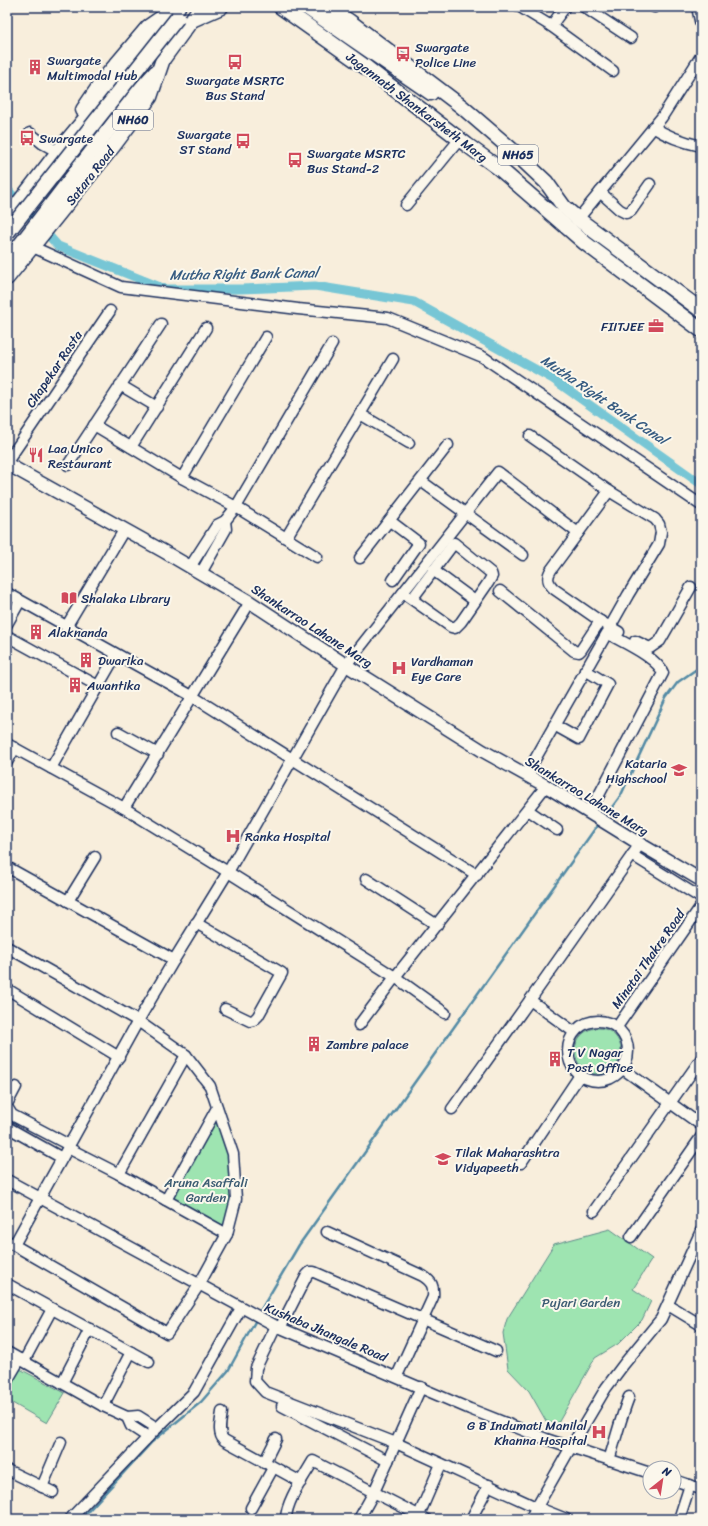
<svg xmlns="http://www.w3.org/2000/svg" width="708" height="1526" viewBox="0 0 708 1526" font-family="Sriracha,sans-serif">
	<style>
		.green { fill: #9ee4b1; stroke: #5c8a88 }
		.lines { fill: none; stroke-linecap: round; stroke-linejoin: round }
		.stream { stroke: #528aa5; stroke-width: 2.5 }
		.canal { stroke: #77c6d5; stroke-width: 9 }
		.minor-casing { stroke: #1b2f5e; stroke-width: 13 }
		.major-casing { stroke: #1b2f5e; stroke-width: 15 }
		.highway-casing { stroke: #1b2f5e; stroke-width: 17 }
		.minor { stroke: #fbf7ec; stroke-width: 10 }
		.major { stroke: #fbf7ec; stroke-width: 12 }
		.highway { stroke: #fbf7ec; stroke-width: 14 }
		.highway-bridge-casing { stroke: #1b2f5e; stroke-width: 17; stroke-linecap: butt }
		.highway-bridge { stroke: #fbf7ec; stroke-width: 14 }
		.labels { text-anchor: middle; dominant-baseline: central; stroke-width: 4; stroke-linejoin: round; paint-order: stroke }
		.shield { fill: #fbf7ec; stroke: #5e6b89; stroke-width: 1 }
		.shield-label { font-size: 12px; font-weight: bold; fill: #1b2f5e }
		.poi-label { font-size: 13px; fill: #1b2f5e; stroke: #fbf7ec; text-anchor: start }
		.street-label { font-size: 13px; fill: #1b2f5e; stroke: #fbf7ec }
		.park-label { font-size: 13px; fill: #3c5c73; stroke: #fbf7ec }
		.water-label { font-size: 14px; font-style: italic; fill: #375c82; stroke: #fbf7ec }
	</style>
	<rect width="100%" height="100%" fill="#f8eedc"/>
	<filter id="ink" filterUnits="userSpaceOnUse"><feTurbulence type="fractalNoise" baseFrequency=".025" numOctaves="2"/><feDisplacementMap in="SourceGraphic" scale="8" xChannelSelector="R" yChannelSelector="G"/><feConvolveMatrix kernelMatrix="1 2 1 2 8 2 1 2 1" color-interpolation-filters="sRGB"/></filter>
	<g filter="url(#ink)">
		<g class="green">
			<circle cx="598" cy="1051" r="23"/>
			<path d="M213,1116L233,1154V1196L226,1230L169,1202Z"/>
			<path d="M610,1229L652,1259L633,1289L651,1301L642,1320L618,1344L595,1358L557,1425L546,1421L529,1391L508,1369L503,1333L507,1319L554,1244Z"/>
			<path d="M20,1369L65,1393L47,1423L7,1400V1393Z"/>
		</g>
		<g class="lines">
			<g class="stream">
				<path d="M604,818L621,795L666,698L678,682L701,666"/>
				<path d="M259,1313L299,1245L599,823"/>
				<path d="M81,1519L152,1442L201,1402L228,1371L257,1318"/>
			</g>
			<path class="canal" d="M7,189L58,246L165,289H241L315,286L414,302L553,379L701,484"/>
			<defs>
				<g id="minor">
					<path d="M520,7L551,26L565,7"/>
					<path d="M584,7L631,38"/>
					<path d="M654,7H655"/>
					<path d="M697,7L701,25"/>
					<path d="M551,26L613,71"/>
					<path d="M653,127C668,137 683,142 701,146"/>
					<path d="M30,133L42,143L75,161"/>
					<path d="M600,192L620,210L626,213L631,211L650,184"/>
					<path d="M406,205L459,140"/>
					<path d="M578,219L662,117L701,56"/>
					<path d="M33,247L121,287L298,309L388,318L483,357L701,505"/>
					<path d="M120,385L157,407"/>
					<path d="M360,414L409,443"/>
					<path d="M94,425L182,478L236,507L317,557"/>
					<path d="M530,436L609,491L655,519L659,524L661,532L659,544L628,595L610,627"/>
					<path d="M131,447L206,328"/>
					<path d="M7,462L110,311"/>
					<path d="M68,465L161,324"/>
					<path d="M182,478L266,337"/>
					<path d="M421,481L523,555"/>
					<path d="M609,491L551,570C546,578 548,583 554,589L600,621L619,632"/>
					<path d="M390,521L419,543L393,580"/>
					<path d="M286,538L393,359"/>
					<path d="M360,558L448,445"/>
					<path d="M190,567L217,525L225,521L236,507L332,344"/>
					<path d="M433,570L475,601"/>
					<path d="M201,573L226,529L225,521"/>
					<path d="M500,591L574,651L579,652L581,650L600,621"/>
					<path d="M7,593L192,696L477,875"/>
					<path d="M403,593L451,627L455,628L461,622L488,583L492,576L491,573L454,543L412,599"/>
					<path d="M7,624L20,601"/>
					<path d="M66,627L124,530"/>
					<path d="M7,636L98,686"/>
					<path d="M635,641L650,648L660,641L691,587"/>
					<path d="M554,725L579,739L608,684L585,670"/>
					<path d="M118,732L158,754"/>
					<path d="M7,744L124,808L228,872L395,977L445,1013"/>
					<path d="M7,762L15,748"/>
					<path d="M51,768L116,655"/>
					<path d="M526,775L607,633C622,642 657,657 663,673L599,795L588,812"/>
					<path d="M124,808L250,602"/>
					<path d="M528,810L557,830"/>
					<path d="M632,855L701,898"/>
					<path d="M7,867L174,960"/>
					<path d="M366,879L437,925"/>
					<path d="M68,901L95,857"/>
					<path d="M196,923L282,973L258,1016L254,1020L250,1021L225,1009"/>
					<path d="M7,947L138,1021L186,1055L210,1086L233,1154L236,1199L227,1234L199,1285L167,1333L7,1241"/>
					<path d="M7,989L119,1057"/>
					<circle cx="598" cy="1051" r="30"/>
					<path d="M359,1025L395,977L546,786"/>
					<path d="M617,1027L701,906"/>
					<path d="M574,1032L530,1000L640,844"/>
					<path d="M623,1069L701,1125"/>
					<path d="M7,1104L16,1087"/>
					<path d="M7,1107L12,1115L69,1145"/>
					<path d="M452,1109L530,1000"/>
					<path d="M7,1127L62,1158"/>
					<path d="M68,1148L119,1174L227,1234"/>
					<path d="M521,1163L580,1075"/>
					<path d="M119,1174L186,1055"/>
					<path d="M7,1180L276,1326L470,1409L546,1439L650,1473"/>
					<path d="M166,1200L217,1108"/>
					<path d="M594,1211L701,1059"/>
					<path d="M327,1232L423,1276C432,1282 434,1286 433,1297L397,1376"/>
					<path d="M631,1237L701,1137"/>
					<path d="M14,1245L138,1021L174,960L228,872L346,665L498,472L578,533"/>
					<path d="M7,1284L149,1362"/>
					<path d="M668,1305L701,1325"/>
					<path d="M276,1326L256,1368L255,1381L265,1392L396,1443L536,1507L566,1519"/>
					<path d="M280,1328L307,1275L310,1272H314L496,1351"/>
					<path d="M7,1352L103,1406L127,1417L138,1416L157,1428"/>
					<path d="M24,1361L52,1309"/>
					<path d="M7,1381L20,1359"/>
					<path d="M62,1383L90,1329"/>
					<path d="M103,1406L131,1352"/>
					<path d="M282,1406L388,1461"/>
					<path d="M222,1412C221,1421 217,1433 224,1440L301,1482"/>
					<path d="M127,1417L131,1426L148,1437"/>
					<path d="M609,1460C616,1438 621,1417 629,1397"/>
					<path d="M264,1463L276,1439"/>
					<path d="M7,1470L53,1492"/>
					<path d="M674,1480L701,1489"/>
					<path d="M42,1487L61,1442"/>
					<path d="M251,1508L273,1468"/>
					<path d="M419,1515L441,1464"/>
					<path d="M70,1519L152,1433L194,1392L241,1308"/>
					<path d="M286,1519C286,1501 304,1477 313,1461L426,1519"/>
					<path d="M359,1519L374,1492L421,1387"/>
					<path d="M471,1519L489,1485"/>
					<path d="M530,1519L571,1447L606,1388L624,1364L661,1319L701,1231"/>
					<path d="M679,1519L690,1485"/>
				</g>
				<path id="major" d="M7,464L163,551L250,602L346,665L483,751L546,786L640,844L701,880"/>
				<g id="highway">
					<path d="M281,7L367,68L467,145L500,169L585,243L701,330"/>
					<path d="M306,7L431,93"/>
					<path d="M328,7L349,21L461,106L512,150L546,182L564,207L578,219L701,310"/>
					<path d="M194,19L221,7"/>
					<path d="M83,110L104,79L148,27L164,16"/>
					<path d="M7,218L61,148L178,7"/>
					<path d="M7,262L136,94L156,72"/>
					<path d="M7,278L114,145L150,97L163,59L201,7"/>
				</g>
			</defs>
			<use href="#minor" class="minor-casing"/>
			<use href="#major" class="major-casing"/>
			<use href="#highway" class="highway-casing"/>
			<use href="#minor" class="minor"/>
			<use href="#major" class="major"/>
			<use href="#highway" class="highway"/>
			<defs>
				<path id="highway-bridge" d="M7,233L178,17"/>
			</defs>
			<use href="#highway-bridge" class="highway-bridge-casing"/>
			<use href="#highway-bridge" class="highway-bridge"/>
		</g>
	</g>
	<defs>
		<symbol id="bus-bare" viewBox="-9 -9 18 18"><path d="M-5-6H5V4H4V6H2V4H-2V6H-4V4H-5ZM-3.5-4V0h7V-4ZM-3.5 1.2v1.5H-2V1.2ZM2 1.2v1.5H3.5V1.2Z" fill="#d1495b" stroke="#fbf7ec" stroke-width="2.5" paint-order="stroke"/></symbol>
		<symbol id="building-bare" viewBox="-9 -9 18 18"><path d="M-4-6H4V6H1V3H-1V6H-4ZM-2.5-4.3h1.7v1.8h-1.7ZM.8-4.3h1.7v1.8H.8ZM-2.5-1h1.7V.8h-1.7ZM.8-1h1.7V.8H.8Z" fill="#d1495b" stroke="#fbf7ec" stroke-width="2.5" paint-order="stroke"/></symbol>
		<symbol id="office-bare" viewBox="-9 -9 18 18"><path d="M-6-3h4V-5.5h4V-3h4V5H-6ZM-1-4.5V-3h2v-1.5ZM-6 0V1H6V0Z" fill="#d1495b" stroke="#fbf7ec" stroke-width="2.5" paint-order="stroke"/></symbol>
		<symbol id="restaurant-bare" viewBox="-9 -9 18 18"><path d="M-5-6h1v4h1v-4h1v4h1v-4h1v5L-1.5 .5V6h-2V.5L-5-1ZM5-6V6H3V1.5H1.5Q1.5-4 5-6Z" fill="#d1495b" stroke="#fbf7ec" stroke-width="2.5" paint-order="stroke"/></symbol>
		<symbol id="library-bare" viewBox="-9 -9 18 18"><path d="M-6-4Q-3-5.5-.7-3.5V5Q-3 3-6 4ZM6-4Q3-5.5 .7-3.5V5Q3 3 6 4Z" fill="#d1495b" stroke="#fbf7ec" stroke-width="2.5" paint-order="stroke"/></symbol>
		<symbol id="hospital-bare" viewBox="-9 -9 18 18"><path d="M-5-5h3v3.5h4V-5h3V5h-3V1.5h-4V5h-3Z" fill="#d1495b" stroke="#fbf7ec" stroke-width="2.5" paint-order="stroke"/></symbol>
		<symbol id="school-bare" viewBox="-9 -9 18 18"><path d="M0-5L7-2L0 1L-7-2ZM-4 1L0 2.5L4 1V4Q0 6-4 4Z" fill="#d1495b" stroke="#fbf7ec" stroke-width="2.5" paint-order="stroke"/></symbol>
		<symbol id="university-bare" viewBox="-9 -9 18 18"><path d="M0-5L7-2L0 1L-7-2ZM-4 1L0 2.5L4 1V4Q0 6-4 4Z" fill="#d1495b" stroke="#fbf7ec" stroke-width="2.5" paint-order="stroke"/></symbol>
	</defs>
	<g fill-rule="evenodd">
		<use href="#bus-bare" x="392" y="43" width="22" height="22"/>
		<use href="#bus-bare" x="224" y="51" width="22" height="22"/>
		<use href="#building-bare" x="24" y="56" width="22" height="22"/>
		<use href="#bus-bare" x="16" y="127" width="22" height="22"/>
		<use href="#bus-bare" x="232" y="130" width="22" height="22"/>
		<use href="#bus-bare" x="284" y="149" width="22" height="22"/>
		<use href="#office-bare" x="645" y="315" width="22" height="22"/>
		<use href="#restaurant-bare" x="25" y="444" width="22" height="22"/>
		<use href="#library-bare" x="58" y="587" width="22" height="22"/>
		<use href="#building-bare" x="25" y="621" width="22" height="22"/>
		<use href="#building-bare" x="75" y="649" width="22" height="22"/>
		<use href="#hospital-bare" x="388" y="657" width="22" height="22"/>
		<use href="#building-bare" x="64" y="674" width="22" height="22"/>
		<use href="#school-bare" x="668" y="759" width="22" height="22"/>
		<use href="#hospital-bare" x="222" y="825" width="22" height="22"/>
		<use href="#building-bare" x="303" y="1033" width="22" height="22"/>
		<use href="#building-bare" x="544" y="1048" width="22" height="22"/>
		<use href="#university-bare" x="432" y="1148" width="22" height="22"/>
		<use href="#hospital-bare" x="588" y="1421" width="22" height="22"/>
	</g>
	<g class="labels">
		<g class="shield">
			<rect x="113" y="110" width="40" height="20" rx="3"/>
			<rect x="498" y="145" width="40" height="20" rx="3"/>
		</g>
		<g class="shield-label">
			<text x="133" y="120">NH60</text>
			<text x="518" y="155">NH65</text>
		</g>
		<g class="poi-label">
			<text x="415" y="47">Swargate<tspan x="415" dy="15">Police Line</tspan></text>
			<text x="47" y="60">Swargate<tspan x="47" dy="15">Multimodal Hub</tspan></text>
			<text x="235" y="80" text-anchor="middle">Swargate MSRTC<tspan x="235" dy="15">Bus Stand</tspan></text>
			<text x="231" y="134" text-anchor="end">Swargate<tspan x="231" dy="15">ST Stand</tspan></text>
			<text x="39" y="138">Swargate</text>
			<text x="307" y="153">Swargate MSRTC<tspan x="307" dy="15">Bus Stand-2</tspan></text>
			<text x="644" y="326" text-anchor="end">FIITJEE</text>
			<text x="48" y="448">Laa Unico<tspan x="48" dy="15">Restaurant</tspan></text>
			<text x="81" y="598">Shalaka Library</text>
			<text x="48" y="632">Alaknanda</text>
			<text x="98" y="660">Dwarika</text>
			<text x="411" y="661">Vardhaman<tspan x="411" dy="15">Eye Care</tspan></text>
			<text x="87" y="685">Awantika</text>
			<text x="667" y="763" text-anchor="end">Kataria<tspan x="667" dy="15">Highschool</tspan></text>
			<text x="245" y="836">Ranka Hospital</text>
			<text x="326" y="1044">Zambre palace</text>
			<text x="567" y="1052">T V Nagar<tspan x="567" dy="15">Post Office</tspan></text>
			<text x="455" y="1152">Tilak Maharashtra<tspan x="455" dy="15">Vidyapeeth</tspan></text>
			<text x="587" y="1425" text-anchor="end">G B Indumati Manilal<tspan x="587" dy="15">Khanna Hospital</tspan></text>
		</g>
		<g class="street-label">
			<text transform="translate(417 107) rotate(37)">Jagannath Shankarsheth Marg</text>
			<text transform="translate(90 176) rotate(-52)">Satara Road</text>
			<text transform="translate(54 369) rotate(-56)">Chapekar Rasta</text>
			<text transform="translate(312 626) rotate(33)">Shankarrao Lahane Marg</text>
			<text transform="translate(587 796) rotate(31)">Shankarrao Lahane Marg</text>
			<text transform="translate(648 959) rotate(-55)">Minatai Thakre Road</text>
			<text transform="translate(326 1332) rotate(23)">Kushaba Jhangale Road</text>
		</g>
		<g class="park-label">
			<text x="206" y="1182">Aruna Asaffali<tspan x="206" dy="15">Garden</tspan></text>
			<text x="581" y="1302">Pujari Garden</text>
		</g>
		<g class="water-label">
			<text transform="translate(244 274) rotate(-1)">Mutha Right Bank Canal</text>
			<text transform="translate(604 400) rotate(34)">Mutha Right Bank Canal</text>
		</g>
	</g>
	<rect width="708" height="1526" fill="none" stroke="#fbf7ec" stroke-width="24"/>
	<rect x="12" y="12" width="684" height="1502" fill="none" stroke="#1b2f5e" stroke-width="1.5" filter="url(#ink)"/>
	<g transform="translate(662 1480) rotate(30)"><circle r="19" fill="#fbf7ec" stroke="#a1a7b3"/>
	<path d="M0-3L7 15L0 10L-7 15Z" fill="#d1495b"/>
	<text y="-6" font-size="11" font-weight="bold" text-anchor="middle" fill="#1b2f5e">N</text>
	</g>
</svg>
